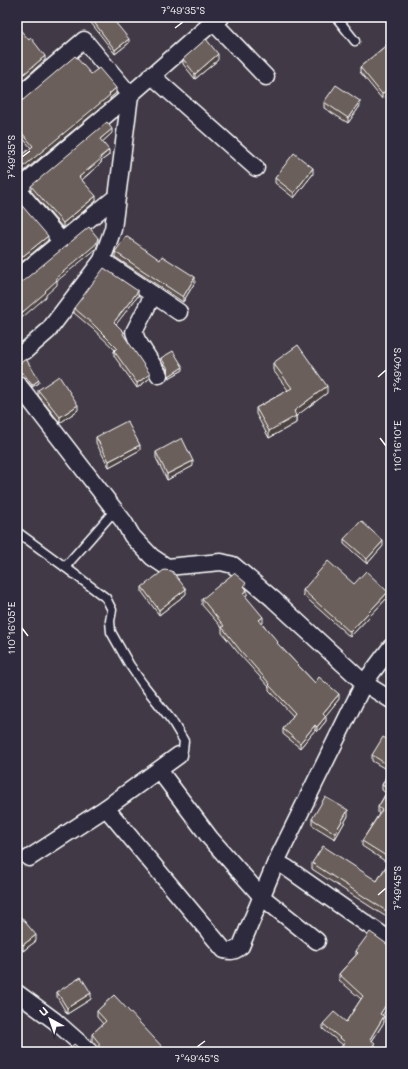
<svg xmlns="http://www.w3.org/2000/svg" width="408" height="1069" viewBox="0 0 408 1069" font-family="Mali,sans-serif">
	<style>
		.lines { fill: none; stroke-linecap: round; stroke-linejoin: round }
		.service-casing { stroke: #fff; stroke-width: 11 }
		.minor-casing { stroke: #fff; stroke-width: 19 }
		.service { stroke: #2f2a3d; stroke-width: 8 }
		.minor { stroke: #2f2a3d; stroke-width: 16 }
		.wall { fill: #5c514d; stroke: #fff }
		.shaded-wall { fill: #4b423f; stroke: #fff }
		.building { fill: #6b5e5a; stroke: #fff }
		.ticks { fill: none; stroke: #fff; stroke-width: 1.5 }
		.neatline { fill: none; stroke: #fff; stroke-width: 1.5 }
		.ticks-label { font-size: 10px; text-anchor: middle; fill: #fff }
	</style>
	<rect width="100%" height="100%" fill="#413a46"/>
	<filter id="ink" filterUnits="userSpaceOnUse"><feTurbulence type="fractalNoise" baseFrequency=".025" numOctaves="2"/><feDisplacementMap in="SourceGraphic" scale="8" xChannelSelector="R" yChannelSelector="G"/><feConvolveMatrix kernelMatrix="1 2 1 2 8 2 1 2 1" color-interpolation-filters="sRGB"/></filter>
	<g filter="url(#ink)">
		<g class="lines">
			<defs>
				<g id="service">
					<path d="M336,17L355,41"/>
					<path d="M115,510L65,567L106,598L112,610L110,621L111,632L129,664L142,683L172,721L184,741L183,750L179,755"/>
					<path d="M20,534L65,567"/>
				</g>
				<g id="minor">
					<path d="M213,22L266,77"/>
					<path d="M151,75L256,168"/>
					<path d="M17,97L84,40L130,95L113,229L102,260L48,331L25,351L17,355"/>
					<path d="M17,189L62,242"/>
					<path d="M17,190L130,95L213,22L221,17"/>
					<path d="M102,260L179,312"/>
					<path d="M17,278L116,197"/>
					<path d="M153,295L134,332L137,340L159,375"/>
					<path d="M17,383L124,522L132,536L152,557L167,567L221,562L233,565L273,599L364,683L391,700"/>
					<path d="M159,770L210,838L262,897L317,941"/>
					<path d="M106,808L224,950C232,952 235,951 241,946L276,862L364,683L391,647"/>
					<path d="M29,858L106,808L179,755"/>
					<path d="M276,862L287,868L391,941"/>
					<path d="M17,993L55,1021L90,1052"/>
				</g>
			</defs>
			<use href="#service" class="service-casing"/>
			<use href="#minor" class="minor-casing"/>
			<use href="#service" class="service"/>
			<use href="#minor" class="minor"/>
		</g>
		<g class="wall">
			<path d="M88,17H111L129,43L115,54L88,19Z"/>
			<path d="M389,43L382,99L360,72V67Z"/>
			<path d="M183,59L218,60L195,79L183,64Z"/>
			<path d="M91,74L116,93L110,98V100L31,148L17,131V102H18Z"/>
			<path d="M324,102L360,106L348,123L324,108Z"/>
			<path d="M112,133L102,142L109,155L101,161V163L82,180L96,201L63,228L31,191V186Z"/>
			<path d="M313,174L294,198L275,183V178Z"/>
			<path d="M115,252L160,260L195,282L183,302L115,257Z"/>
			<path d="M138,296L116,324L150,378L137,388L114,356V351L115,350L93,329L74,313V308Z"/>
			<path d="M161,358L183,370L169,378L167,370L161,361Z"/>
			<path d="M273,363L327,393L296,416V423L269,438L256,414V408L288,390L273,370Z"/>
			<path d="M17,365L39,383L32,387L24,377L17,374Z"/>
			<path d="M38,390L78,410L60,423L38,395Z"/>
			<path d="M96,437L140,450L109,467L96,443Z"/>
			<path d="M156,452L193,466L167,480L156,458Z"/>
			<path d="M344,539L383,546L367,564L344,544Z"/>
			<path d="M142,587L186,594L159,615L142,592Z"/>
			<path d="M246,589L247,595L245,597L263,623H262L278,644L315,683L339,699L325,716L326,721L317,732L315,730L300,748L283,734V729L293,716L269,690V687L240,655L222,633V628L202,605V599Z"/>
			<path d="M303,590L388,597L350,637L303,595Z"/>
			<path d="M391,735V920L312,869V863L377,881L388,863L362,846V841L379,814L378,813V807L386,793L382,790V785L389,771L372,761V755L388,740Z"/>
			<path d="M348,816L335,839L312,825V819Z"/>
			<path d="M17,918L36,941L23,951L17,943Z"/>
			<path d="M391,947V1002L382,1015L384,1022L372,1041L375,1048L372,1052H337L343,1045L323,1029V1024L346,1022L361,999L339,980V974L356,955V951Z"/>
			<path d="M57,992L91,999L67,1014L57,997Z"/>
			<path d="M114,995L99,1049L92,1041V1034L103,1024L97,1017V1011Z"/>
		</g>
		<g class="shaded-wall">
			<path d="M129,39V43L115,54V50Z"/>
			<path d="M218,54V60L195,79V74Z"/>
			<path d="M45,56V60L17,85V80Z"/>
			<path d="M391,86V91L382,99V94Z"/>
			<path d="M116,88V93L110,98V100L17,177V172Z"/>
			<path d="M360,101V106L348,123V118Z"/>
			<path d="M112,129V133L100,144V139Z"/>
			<path d="M109,150V155L101,161V163L79,182V177Z"/>
			<path d="M313,168V174L294,198V193Z"/>
			<path d="M96,196V201L63,228V223Z"/>
			<path d="M48,236V240L17,266V261Z"/>
			<path d="M98,238V243L96,249L57,281V285L46,295V297L17,322V317L45,291L56,278Z"/>
			<path d="M195,277V282L183,302V297Z"/>
			<path d="M138,291V296L114,327V322Z"/>
			<path d="M183,367V370L169,378V376Z"/>
			<path d="M150,374V378L137,388V383Z"/>
			<path d="M39,380V383L32,387V385Z"/>
			<path d="M327,386V393L295,417L296,416V423L269,438V431L294,411Z"/>
			<path d="M78,405V410L60,423V417Z"/>
			<path d="M140,445V450L109,467V461Z"/>
			<path d="M193,461V466L167,480V474Z"/>
			<path d="M383,541V546L367,564V559Z"/>
			<path d="M186,589V594L159,615V610Z"/>
			<path d="M247,590V595L243,599V593Z"/>
			<path d="M388,592V597L350,637V632Z"/>
			<path d="M263,617V623L259,626V620Z"/>
			<path d="M339,694V699L323,719V713Z"/>
			<path d="M326,716V721L317,732V727Z"/>
			<path d="M315,725V730L300,748V743Z"/>
			<path d="M348,810V816L335,839V833Z"/>
			<path d="M36,935V941L23,951V945Z"/>
			<path d="M91,993V999L67,1014V1008Z"/>
			<path d="M391,997V1002L380,1019V1014Z"/>
			<path d="M384,1016V1022L370,1044V1039Z"/>
			<path d="M375,1043V1048L372,1052H368Z"/>
		</g>
		<g class="building">
			<path d="M90,17H111L129,39L115,50Z"/>
			<path d="M17,26L29,40L31,38L45,56L17,80Z"/>
			<path d="M206,39L218,54L195,74L183,59Z"/>
			<path d="M389,43L391,45V86L382,94L360,67Z"/>
			<path d="M75,56L91,74L99,68L116,88L109,94L110,95L17,172V159L33,146L17,127V102H18L23,100Z"/>
			<path d="M336,85L360,101L348,118L324,102Z"/>
			<path d="M107,122L112,129L100,139L109,150L100,157L101,159L79,177L96,196L63,223L31,186Z"/>
			<path d="M294,153L313,168L294,193L275,178Z"/>
			<path d="M17,200L48,236L17,261Z"/>
			<path d="M89,227L98,238L96,244L56,278L57,280L45,291L46,292L17,317V283L23,281Z"/>
			<path d="M126,236L160,260L162,256L195,277L183,297L115,252Z"/>
			<path d="M104,268L138,291L114,322L124,332L123,334L150,374L137,383L114,351L117,348L93,324L74,308Z"/>
			<path d="M298,345L327,386L294,411L296,416L269,431L256,408L292,388L273,363Z"/>
			<path d="M173,351L183,367L169,376L167,367L161,358Z"/>
			<path d="M26,359L39,380L32,385L24,374L17,371V365Z"/>
			<path d="M59,376L78,405L60,417L38,390Z"/>
			<path d="M127,421L140,445L109,461L96,437Z"/>
			<path d="M182,438L193,461L167,474L156,452Z"/>
			<path d="M361,521L383,541L367,559L344,539Z"/>
			<path d="M328,561L354,584L366,571L388,592L350,632L303,590Z"/>
			<path d="M164,570L172,571L186,589L159,610L142,587Z"/>
			<path d="M234,573L246,583L244,586L247,590L243,593L263,617L259,620L278,642L277,643L315,683L319,677L339,694L323,713L326,716L317,727L315,725L300,743L283,729L295,713L269,685L270,684L240,650L222,627L224,626L202,599Z"/>
			<path d="M391,735V767L372,755L383,737L388,740Z"/>
			<path d="M391,769V914L312,863L323,846L377,881L391,859L362,841L382,810L378,807L389,789L382,785Z"/>
			<path d="M325,797L348,810L335,833L312,819Z"/>
			<path d="M20,916L36,935L23,945L17,938V918Z"/>
			<path d="M370,932L391,947L389,950L391,952V997L380,1014L384,1016L370,1039L375,1043L368,1052H337L345,1042L323,1024L334,1012L346,1022L363,996L339,974L358,953L356,951Z"/>
			<path d="M81,977L91,993L67,1008L57,992Z"/>
			<path d="M114,995L167,1052H97L99,1048V1043L92,1034L106,1021L97,1011Z"/>
			<path d="M74,1044L84,1052H66Z"/>
		</g>
	</g>
	<path class="ticks" d="M175,28L183,22M22,157L30,151M378,377L386,370M380,438L386,446M22,628L28,636M378,895L386,888M197,1047L205,1041"/>
	<rect width="408" height="1069" fill="none" stroke="#2f2a3d" stroke-width="44"/>
	<g transform="translate(50 1019) rotate(320)" stroke="#2f2a3d" stroke-width="3" paint-order="stroke">
	<path d="M0-3L7 15L0 10L-7 15Z" fill="#ffffff"/>
	<text y="-6" font-size="11" font-weight="bold" text-anchor="middle" fill="#ffffff">U</text>
	</g>
	<rect x="22" y="22" width="364" height="1025" class="neatline"/>
	<g class="ticks-label">
		<text x="183" y="14">7°49'35"S</text>
		<text transform="translate(11 157) rotate(-90)" y="4">7°49'35"S</text>
		<text transform="translate(397 370) rotate(-90)" y="4">7°49'40"S</text>
		<text transform="translate(397 446) rotate(-90)" y="4">110°16'10"E</text>
		<text transform="translate(11 628) rotate(-90)" y="4">110°16'05"E</text>
		<text transform="translate(397 888) rotate(-90)" y="4">7°49'45"S</text>
		<text x="197" y="1062">7°49'45"S</text>
	</g>
</svg>
